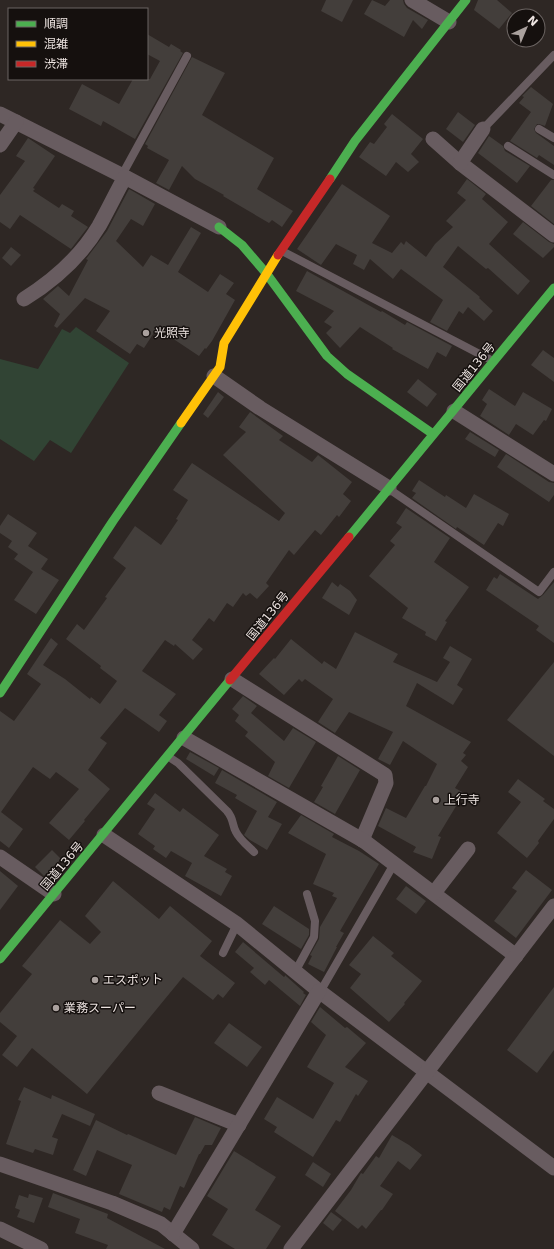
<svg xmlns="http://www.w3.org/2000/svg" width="554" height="1249" viewBox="0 0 554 1249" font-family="'DejaVu Sans','Noto Sans JP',sans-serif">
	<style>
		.green { fill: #314434 }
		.building { fill: #433e3b }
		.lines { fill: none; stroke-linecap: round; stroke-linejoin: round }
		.lane { stroke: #685c60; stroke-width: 8 }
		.street { stroke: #685c60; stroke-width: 15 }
		.fast { stroke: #4caf50; stroke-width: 9 }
		.slow { stroke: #ffc107; stroke-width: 9 }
		.jam { stroke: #c62828; stroke-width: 9 }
		.poi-dot { fill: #aaa19e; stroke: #15100e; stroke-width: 1.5 }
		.labels { text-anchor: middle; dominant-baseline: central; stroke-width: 3; stroke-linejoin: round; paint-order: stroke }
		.poi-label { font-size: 12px; fill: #ece3e0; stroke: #15100e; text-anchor: start }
		.street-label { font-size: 12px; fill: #ece3e0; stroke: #15100e }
	</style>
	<rect width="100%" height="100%" fill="#2e2724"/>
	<path class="green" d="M76,327L129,363L71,453L50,440L34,461L0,439V359L38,369L62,329L70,333Z"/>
	<g class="building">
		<path d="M326,0H353L342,22L321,11Z"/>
		<path d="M372,0L385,6L390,0H403L404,4L407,8L428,20L422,29L413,20L404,37L364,14Z"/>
		<path d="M478,0H497L512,13L499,29L474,10Z"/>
		<path d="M147,34L169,47L171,44L181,50L180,51L183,53L135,139L103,121L101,126L69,109L82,84L119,104L133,79H150L160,61L147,54Z"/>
		<path d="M192,57L225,73L202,115L274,158L257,189L293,211L282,227L272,220L269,223L223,196L224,195L195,179L182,166L169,190L156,183L169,160L147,148L148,146L145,144Z"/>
		<path d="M531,87L553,104L545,126L539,124H537L534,129L536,133L554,146V165L539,155L537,158L510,141L531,112L519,103L524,97L522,96Z"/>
		<path d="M458,112L475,125L463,142L446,129Z"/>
		<path d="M392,114L423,139L411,154L419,162L408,172L396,162L386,176L359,157L370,142L374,144L387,127L384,124Z"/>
		<path d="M489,136L503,146L505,151L530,166L517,183L478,153Z"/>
		<path d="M28,138L55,156L33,188L35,189L33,191L59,208L62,204L74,211L71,216L88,227L71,249L20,215L10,229L0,222V195L25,161L16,156Z"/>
		<path d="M467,179L486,194L482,199L508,222L489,244L530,281L518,295L488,268L486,269L458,246L443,267L480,297L479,298L493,311L484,321L468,307L463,314L459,311L447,331L430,322L443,300L401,269L393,279L370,259L364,270L353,264L357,255L336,244L321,265L297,249L342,184L390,216L372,243L392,253L401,242L404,245L406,241L426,257L435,244L453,227L446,221L466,200L457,193Z"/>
		<path d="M551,180H554V224L531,206Z"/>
		<path d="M129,189L155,204L143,226L131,219L116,241L143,267L151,255L168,265L191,227L201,233L178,272L208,292L220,274L234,283L226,294L235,300L212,341L206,349L205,348L199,356L157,328L144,348L137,344L130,354L96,331L110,311L85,298L57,328L54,326L60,314L43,299L58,286L69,296L88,260L86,259L107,231Z"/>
		<path d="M523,222L549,242L554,244V247L543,258L513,234Z"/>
		<path d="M11,247L21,255L11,266L2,258Z"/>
		<path d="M307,271L381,312L382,311L405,325L407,322L452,346L446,357L437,352L428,369L392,349L393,348L360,327L340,348L326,333L332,327L324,322L334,311L296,291Z"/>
		<path d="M543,350L554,358V382L531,365Z"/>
		<path d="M418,379L437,394L427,407L407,392Z"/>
		<path d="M489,389L515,406L523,392L552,409L546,421L544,420L533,435L516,424L509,435L480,416L487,404L482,400Z"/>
		<path d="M218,392L224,397L208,418L203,414Z"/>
		<path d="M250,412L283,436L279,440L312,462L318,455L352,482L343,494L351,501L339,517L337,515L321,535L315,530L294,555L289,550L266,583L269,586L257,599L250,593L246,596L243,593L233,607L227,603L214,622L209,618L192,640L203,649L193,660L175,644L174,646L165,640L142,671L176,694L159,715L167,721L159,732L125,708L100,738L107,743L88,770L110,789L84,820L85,821L69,840L49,823L79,789L56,772L50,779L33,767L1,812L23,829L9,848L0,841V711L14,721L41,684L27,674L51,638L58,644L43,665L65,679L90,699L91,697L100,704L117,681L100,668L101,666L66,639L77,624L84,630L107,598L105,597L126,568L113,558L135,526L161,545L178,520L176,519L188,500L173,490L192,463L279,521L285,513L223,455L246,432L239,427Z"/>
		<path d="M470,432L499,450L495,457L465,439Z"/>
		<path d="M506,454L549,482L554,483V495L549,502L497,467Z"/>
		<path d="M419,480L445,497L446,495L466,508L474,494L509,514L503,526L498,523L484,545L457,527L456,529L412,498L416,493L412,491Z"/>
		<path d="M406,508L450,538L434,562L469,587L445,621L447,622L436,641L425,635L426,632L402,618L408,608L369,576L395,545L390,541L402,527L396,523Z"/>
		<path d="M8,514L37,533L28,546L48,559L41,569L59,580L36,614L14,600L33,572L14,559L18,554L8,547L12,541L0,533V526Z"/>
		<path d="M500,574L538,599L543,595L554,582V643L536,630L539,626L486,590L494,577L497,579Z"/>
		<path d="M332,582L338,587L340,584L350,591L357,600L349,615L322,598Z"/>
		<path d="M355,632L398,654L393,662L437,682L450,662L443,658L450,646L472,659L457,685L463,689L453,705L417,683L406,706L471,742L463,753L466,755L461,761L468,767L455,788L464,793L438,836L441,837L432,859L413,852L416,847L378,826L386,808L406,818L425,786H426L437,764L403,741L390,765L378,759L393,732L349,712L335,733L318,722L333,699L305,679L302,682L299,679L284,695L259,674L274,658L275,659L291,639L322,664L324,661L336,669Z"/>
		<path d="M554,662V756L507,720Z"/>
		<path d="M243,696L257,706L251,713L284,741L293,728L316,742L289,788L268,776L275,762L245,736L248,732L235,721L239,715L232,709Z"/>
		<path d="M190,752L219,768L214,776L186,759Z"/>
		<path d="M338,756L360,770L335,814L314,802L323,787L321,786Z"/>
		<path d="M222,770L277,802L268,817L282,824L267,850L250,840L244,835L257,811L235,798L237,795L215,783Z"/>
		<path d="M518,779L545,799L543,801L554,809V819L538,841L539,843L527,858L497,833L521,802L508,792Z"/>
		<path d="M155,793L180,812L183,808L219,835L204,856L227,869L225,872L232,876L221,896L185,876L192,863L171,851L166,858L153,849L155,846L138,834L155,809L147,804Z"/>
		<path d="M301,815L334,834L332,837L359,851L379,864L340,931L344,933L336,947H337L324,972L308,964L312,956L310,955L319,939L320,927L337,898L332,896L334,893L313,884L326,854L288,833Z"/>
		<path d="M52,850L61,859L44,876L35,867Z"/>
		<path d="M526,870L552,890L516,938L494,921L517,891L512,888Z"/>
		<path d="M0,871L18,886L0,910Z"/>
		<path d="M113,881L159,919L170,906L212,941L200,956L235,983L223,998L218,994L213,1000L183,977L87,1094L32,1048L17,1067L2,1055L17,1036L0,1022V1013L32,974L22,966L60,920L90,944L101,932L85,916Z"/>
		<path d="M406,886L426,901L416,914L396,899Z"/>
		<path d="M274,906L309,929V935L301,949L262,924Z"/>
		<path d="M373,936L394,953L391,956L422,981L404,1003L405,1004L389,1022L350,988L361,974L349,965Z"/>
		<path d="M243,942L284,977L286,975V976L304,992L303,993L306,995L300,1006L269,980L265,985L250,972L254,968L235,952Z"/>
		<path d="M554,987V1050L537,1073L507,1050Z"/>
		<path d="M320,1007L345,1028L347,1027L366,1043L345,1067L368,1081L358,1096L356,1094L340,1122L336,1120L313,1157L274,1132L277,1127L264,1119L277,1097L313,1119L334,1083L307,1067L326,1035L311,1022Z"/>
		<path d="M229,1023L262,1047L247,1067L214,1043Z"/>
		<path d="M24,1087L51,1099L52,1095L95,1114L90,1126L62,1114L52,1137L58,1139L53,1155L35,1149L33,1153L6,1144L21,1101L18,1100Z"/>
		<path d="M195,1117L221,1128L212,1145H205L200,1154H199L184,1188L180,1186L170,1210L164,1207L162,1212L119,1194L132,1165L97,1150L86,1176L73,1170L96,1120L127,1135L128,1134L176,1155Z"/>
		<path d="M392,1135L409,1145L422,1155L410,1170L398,1161L380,1186L393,1194L382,1210H381L366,1229L362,1225L358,1229L335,1211L351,1190L361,1173L363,1174L376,1156L379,1158Z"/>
		<path d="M234,1151L276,1177L255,1210L281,1226L266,1249H235L212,1235L228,1209L207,1196Z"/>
		<path d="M313,1162L331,1174L323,1187L305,1175Z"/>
		<path d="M53,1193L108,1214L107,1218L165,1249H106L108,1245L75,1233L80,1219L48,1207Z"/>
		<path d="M29,1194L43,1198L34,1223L17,1217L20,1210L15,1208L19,1195L28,1198Z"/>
		<path d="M331,1212L342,1220L333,1231L323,1223Z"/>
	</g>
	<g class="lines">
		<g class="lane">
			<path d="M483,129L554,55"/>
			<path d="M539,129L554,138"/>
			<path d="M508,146L554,175"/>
			<path d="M122,175L187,56"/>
			<path d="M282,251L493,361"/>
			<path d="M389,489L539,592L554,572"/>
			<path d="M169,757L178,763L227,811C234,819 232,825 236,832C240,840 248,846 254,852"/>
			<path d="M223,953L237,924"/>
			<path d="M295,972L314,937L315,921L307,894"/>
			<path d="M320,992L394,864"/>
		</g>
		<g class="street">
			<path d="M412,0L449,22"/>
			<path d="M0,114L125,177L219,227"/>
			<path d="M433,139L460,163L554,235"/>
			<path d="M0,145L16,122"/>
			<path d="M460,163L483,129"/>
			<path d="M24,299C53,281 81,256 99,226C108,210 116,193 125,177"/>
			<path d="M214,376L260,408L389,488"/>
			<path d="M454,411L554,474"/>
			<path d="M232,679L385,775L386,783L362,840"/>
			<path d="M184,738L364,841L516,956"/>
			<path d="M104,835L237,924L319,991L554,1168"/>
			<path d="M0,857L54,894"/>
			<path d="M434,893L468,849"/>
			<path d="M159,1093L239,1125"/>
			<path d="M0,1164L112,1203L161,1224L192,1249"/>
			<path d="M0,1229L41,1249"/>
			<path d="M173,1234L319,991"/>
			<path d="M291,1249L554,906"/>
		</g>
		<g class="fast">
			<path d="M330,179L355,141L466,0"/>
			<path d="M219,227L242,245L266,273L327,356L347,374L433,434"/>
			<path d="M349,537L554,288"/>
			<path d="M0,693L113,521L181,423"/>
			<path d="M0,959L230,680"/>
		</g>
		<path class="slow" d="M181,423L220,367L224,343L278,255"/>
		<g class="jam">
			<path d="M278,255L330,179"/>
			<path d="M230,680L349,537"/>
		</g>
	</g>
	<g class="poi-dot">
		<circle cx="146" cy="333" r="4"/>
		<circle cx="436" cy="800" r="4"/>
		<circle cx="95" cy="980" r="4"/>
		<circle cx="56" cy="1008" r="4"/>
	</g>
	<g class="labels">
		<g class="poi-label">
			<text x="154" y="333">光照寺</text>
			<text x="444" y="800">上行寺</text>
			<text x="103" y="980">エスポット</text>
			<text x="64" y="1008">業務スーパー</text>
		</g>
		<g class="street-label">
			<text transform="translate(474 367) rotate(-51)">国道136号</text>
			<text transform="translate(268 616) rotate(-51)">国道136号</text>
			<text transform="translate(62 866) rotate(-50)">国道136号</text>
		</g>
	</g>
	<rect x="8" y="8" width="140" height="72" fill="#15100e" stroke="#6b6462"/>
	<rect x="16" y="21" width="20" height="6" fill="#4caf50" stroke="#6b6462"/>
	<text x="44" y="28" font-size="12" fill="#ece3e0">順調</text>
	<rect x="16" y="41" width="20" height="6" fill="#ffc107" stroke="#6b6462"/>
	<text x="44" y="48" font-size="12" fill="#ece3e0">混雑</text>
	<rect x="16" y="61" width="20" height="6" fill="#c62828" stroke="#6b6462"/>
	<text x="44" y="68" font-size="12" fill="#ece3e0">渋滞</text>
	<g transform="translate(526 28) rotate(44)"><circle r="19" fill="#15100e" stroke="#6b6462"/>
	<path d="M0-3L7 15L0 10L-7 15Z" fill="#aaa19e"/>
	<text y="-6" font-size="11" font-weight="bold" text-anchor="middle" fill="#ece3e0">N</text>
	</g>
</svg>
